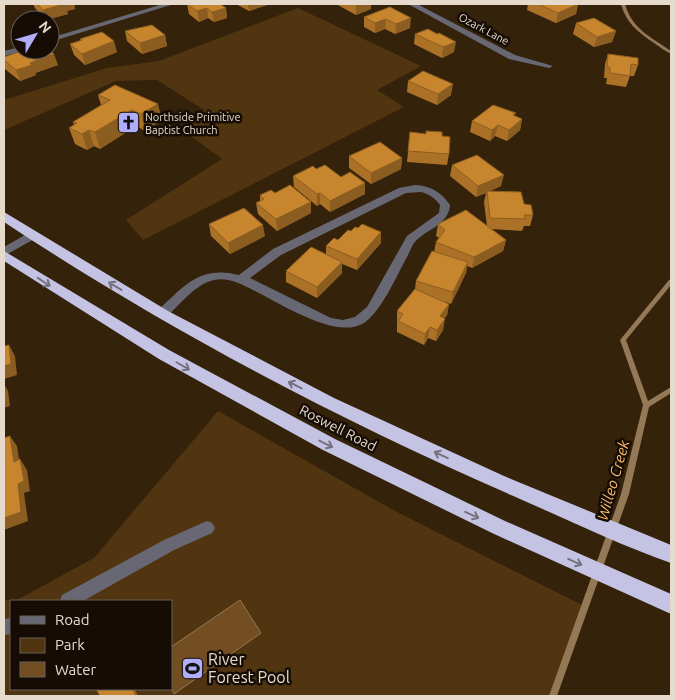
<svg xmlns="http://www.w3.org/2000/svg" width="675" height="700" viewBox="0 0 675 700" font-family="Ubuntu,sans-serif">
	<style>
		.green { fill: #513510; fill-rule: evenodd }
		.water { fill: #724e22; stroke: #957855 }
		.lines { fill: none; stroke-linecap: round; stroke-linejoin: round }
		.stream { fill: #957855; fill-rule: evenodd }
		.minor { fill: #686875; fill-rule: evenodd }
		.highway { fill: #c4c3e3; fill-rule: evenodd }
		.wall { fill: #ab7227 }
		.shaded-wall { fill: #8b5d20 }
		.building { fill: #c7852d; stroke: #8b5d20 }
		.oneway { stroke: #75717f }
		.labels { text-anchor: middle; dominant-baseline: central; stroke-width: 5; stroke-linejoin: round; paint-order: stroke }
		.far-street-label { font-size: 11px; fill: #e6dacc; stroke: #150d05 }
		.far-poi-label { font-size: 11px; fill: #e6dacc; stroke: #150d05; text-anchor: start }
		.street-label { font-size: 14px; fill: #e6dacc; stroke: #150d05 }
		.water-label { font-size: 15px; font-style: italic; fill: #feba68; stroke: #150d05 }
		.near-poi-label { font-size: 16px; fill: #e6dacc; stroke: #150d05; text-anchor: start }
	</style>
	<rect width="100%" height="100%" fill="#34220b"/>
	<g class="green">
		<path d="M298,8L421,66L377,90L404,107L143,240L126,220L222,159L184,131L204,110L157,80L116,81L4,130V100L107,68L159,61Z"/>
		<path d="M218,411L395,511L586,607L553,696H4V600H17L94,558ZM11,601H171V689H11Z"/>
	</g>
	<path class="water" d="M240,600L261,633L174,694L171,688V647Z"/>
	<g class="lines">
		<g class="stream">
			<path d="M621,4H625C632,29 651,37 671,51V54C665,51 660,47 654,43C639,33 626,23 621,4Z"/>
			<path d="M671,279V285L626,340L648,401L671,387V393L649,407L629,494L557,696H549L621,494L643,405L620,340L669,280Z"/>
		</g>
		<g class="minor">
			<path d="M163,4H174L50,42V38Z"/>
			<path d="M408,4H417L515,55L553,66L549,68L509,59Z"/>
			<path d="M20,47V50L23,51L4,56V51Z"/>
			<path d="M415,185C431,186 441,192 450,205C448,226 427,228 415,242C412,245 410,251 408,255C398,273 380,315 362,324C334,339 280,303 253,290C241,284 228,277 214,280C195,284 180,305 166,317H158L156,314C160,307 167,302 172,297C194,276 209,268 239,275L273,249L399,188ZM421,192C429,194 435,198 440,205L439,213L407,236L367,307L355,317L343,320L331,318L250,278L281,255L406,193Z"/>
			<path d="M32,231L37,235L36,238L4,256V247Z"/>
			<path d="M207,521L212,523L215,528L212,533L174,550L83,601H60L62,595L164,540Z"/>
			<path d="M11,618V634L4,635V619Z"/>
		</g>
		<g class="highway">
			<path d="M4,212L168,311L334,398L504,476L671,545V563C617,544 564,518 511,495C333,417 166,329 4,222Z"/>
			<path d="M4,251L169,350L335,439L505,521L671,594V614L492,533L323,450L159,359L4,261Z"/>
		</g>
	</g>
	<g class="wall">
		<path d="M33,4H74L75,9L67,11L68,14L46,20L35,8Z"/>
		<path d="M187,4L226,8L227,18L214,22L208,18L199,22L189,14Z"/>
		<path d="M236,4H270L249,11Z"/>
		<path d="M336,4H371V9L356,15Z"/>
		<path d="M528,4H578L576,14L556,23L527,10Z"/>
		<path d="M390,7L410,28L395,34L385,29L375,33L364,27V17Z"/>
		<path d="M576,23L616,31L612,42L594,47L573,34Z"/>
		<path d="M125,31L165,35L167,46L142,54L127,41Z"/>
		<path d="M415,34H437L454,52L442,58L414,44Z"/>
		<path d="M80,39L117,52L85,65L74,55L70,44L81,41Z"/>
		<path d="M608,54L638,65L634,76H630L626,87L606,84L607,78H604L605,64Z"/>
		<path d="M4,57L58,65L35,73L36,75L20,81L5,69L4,65Z"/>
		<path d="M408,81L451,95L437,105L407,92Z"/>
		<path d="M98,95L162,120L145,131L136,126L100,149L94,146L87,150L75,144L69,128L74,125L73,122L101,105Z"/>
		<path d="M515,116L522,119L520,130L507,141L495,136L490,141L470,132L472,121Z"/>
		<path d="M410,132L442,136L449,154L447,165L407,162Z"/>
		<path d="M349,156L402,158L401,169L371,184L349,168Z"/>
		<path d="M452,165L501,186L490,191L524,204L533,215L530,226H524L522,231L492,229L506,240L503,251L472,268L467,266L466,273L451,304L444,301L449,304L447,315L444,319L443,330L436,341L428,338L424,345L397,332V311L415,289L416,281L434,252L436,242L439,238L436,236L438,224L487,226L484,202L486,193L476,197L450,176Z"/>
		<path d="M316,169L341,177L365,183V194L330,212L320,204L317,206L294,187L293,176Z"/>
		<path d="M260,195L311,213L277,231L258,214L256,203L260,201Z"/>
		<path d="M209,224L265,236L230,254L211,236Z"/>
		<path d="M338,240L381,243L357,270L342,264V273L317,298L286,282V271L326,255V246Z"/>
	</g>
	<g class="shaded-wall">
		<path d="M63,4H74L75,9L67,11L68,14L46,20L43,10Z"/>
		<path d="M248,4H270L249,11Z"/>
		<path d="M356,4H371V9L356,15Z"/>
		<path d="M578,4L576,14L556,23L558,13Z"/>
		<path d="M207,8L208,18L199,22L197,11Z"/>
		<path d="M226,8L227,18L214,22L212,12Z"/>
		<path d="M411,18L410,28L395,34L396,24Z"/>
		<path d="M386,19L385,29L375,33V23Z"/>
		<path d="M616,31L612,42L594,47L597,37Z"/>
		<path d="M165,35L167,46L142,54L140,43Z"/>
		<path d="M114,41L117,52L85,65L82,54Z"/>
		<path d="M456,42L454,52L442,58L443,47Z"/>
		<path d="M54,54L58,65L35,73L36,75L20,81L16,70L30,63Z"/>
		<path d="M453,84L451,95L437,105L438,94Z"/>
		<path d="M158,104L162,120L145,131L141,114Z"/>
		<path d="M132,110L136,126L100,149L95,132Z"/>
		<path d="M522,119L520,130L507,141L509,130Z"/>
		<path d="M498,125L495,136L490,141L492,130Z"/>
		<path d="M89,130L94,146L87,150L82,134Z"/>
		<path d="M402,158L401,169L371,184V173Z"/>
		<path d="M504,175L501,186L476,197L478,186Z"/>
		<path d="M365,183V194L330,212V201Z"/>
		<path d="M320,193V204L317,206V194Z"/>
		<path d="M311,202V213L277,231L276,219Z"/>
		<path d="M263,225L265,236L230,254L228,243Z"/>
		<path d="M381,232V243L357,270V259Z"/>
		<path d="M506,240L503,251L472,268L474,257Z"/>
		<path d="M342,262V273L317,298V287Z"/>
		<path d="M468,262L466,273L451,304L453,292Z"/>
		<path d="M449,304L447,315L438,328L440,316Z"/>
		<path d="M445,319L443,330L436,341L437,330Z"/>
		<path d="M430,327L428,338L424,345L425,334Z"/>
		<path d="M9,345L15,356L17,375L4,379V366Z"/>
		<path d="M4,384L8,391L10,406L4,408Z"/>
		<path d="M10,436L17,446L21,472L14,462Z"/>
		<path d="M20,459L27,470L30,491L24,493L28,521L4,530V518L18,484Z"/>
		<path d="M133,689H135L138,696H136Z"/>
	</g>
	<g class="building">
		<path d="M37,4H64L43,10Z"/>
		<path d="M187,4H220L226,8L212,12L207,8L197,11Z"/>
		<path d="M538,4H578L558,13Z"/>
		<path d="M390,7L411,18L396,24L386,19L375,23L364,17Z"/>
		<path d="M594,18L616,31L597,37L576,23Z"/>
		<path d="M152,25L165,35L140,43L125,31Z"/>
		<path d="M428,29L437,34L439,33L456,42L443,47L415,34Z"/>
		<path d="M102,32L114,41L82,54L70,44L82,40L80,39Z"/>
		<path d="M24,50H49L54,54L30,63L32,65L16,70L4,60V57Z"/>
		<path d="M608,54L638,58V65L631,64L630,76L610,73V67H607Z"/>
		<path d="M423,71L453,84L438,94L408,81Z"/>
		<path d="M115,85L158,104L141,114L132,110L95,132L89,130L82,134L69,128L77,123L73,122L110,100L98,95Z"/>
		<path d="M493,105L516,113L513,115L522,119L509,130L498,125L492,130L472,121Z"/>
		<path d="M426,131L442,132V136L450,137L449,154L408,151L410,132L426,134Z"/>
		<path d="M380,142L402,158L371,173L349,156Z"/>
		<path d="M477,155L504,175L478,186L452,165Z"/>
		<path d="M325,165L341,177L350,172L365,183L330,201L320,193L317,194L293,176L313,166L316,169Z"/>
		<path d="M290,185L311,202L276,219L256,203L264,199L260,195L271,190L275,193Z"/>
		<path d="M487,191L521,192L524,204L531,205L533,215H524L525,219L490,218Z"/>
		<path d="M244,208L263,225L228,243L209,224Z"/>
		<path d="M466,210L506,240L474,257L436,242L445,230L438,224Z"/>
		<path d="M362,224L381,232L357,259L326,246L334,238L338,240L348,230L351,231L355,227L358,228Z"/>
		<path d="M311,247L342,262L317,287L286,271Z"/>
		<path d="M432,251L468,262L453,292L416,281Z"/>
		<path d="M415,289L449,304L440,316L445,319L437,330L430,327L425,334L398,321L403,314L397,311Z"/>
		<path d="M9,345L11,364L4,366V346Z"/>
		<path d="M10,436L14,462L20,459L24,481L18,484L21,512L4,518V438Z"/>
		<path d="M96,689H133L136,696H100Z"/>
	</g>
	<defs><path id="oneway-shaft" d="M-6 0H5M1.5-3L5.5 0L1.5 3" fill="none" stroke-width="1.6" stroke-linecap="round" stroke-linejoin="round" transform="scale(1.25)"/></defs>
	<g class="oneway">
		<use href="#oneway-shaft" transform="translate(44 282) rotate(34)"/>
		<use href="#oneway-shaft" transform="translate(115 286) rotate(-149)"/>
		<use href="#oneway-shaft" transform="translate(183 366) rotate(30)"/>
		<use href="#oneway-shaft" transform="translate(295 385) rotate(-154)"/>
		<use href="#oneway-shaft" transform="translate(326 444) rotate(27)"/>
		<use href="#oneway-shaft" transform="translate(441 455) rotate(-155)"/>
		<use href="#oneway-shaft" transform="translate(472 515) rotate(25)"/>
		<use href="#oneway-shaft" transform="translate(575 562) rotate(24)"/>
	</g>
	<defs>
		<symbol id="church-square" viewBox="-11 -11 22 22"><rect x="-9" y="-9" width="18" height="18" rx="4" fill="#b1adfa" stroke="#150d05"/><path d="M-1.2-6h2.4v3.5h3.3v2.4h-3.3V6h-2.4V-.1h-3.3v-2.4h3.3Z" fill="#111"/></symbol>
		<symbol id="stadium-square" viewBox="-11 -11 22 22"><rect x="-9" y="-9" width="18" height="18" rx="4" fill="#b1adfa" stroke="#150d05"/><path d="M0-5a6.5 5 0 1 0 0 10a6.5 5 0 1 0 0-10ZM-3.5-1.8h7v3.6h-7Z" fill="#111"/></symbol>
	</defs>
	<g fill-rule="evenodd">
		<use href="#church-square" x="116" y="110" width="25" height="25"/>
		<use href="#stadium-square" x="180" y="656" width="25" height="25"/>
	</g>
	<g class="labels">
		<g class="far-street-label">
			<text transform="translate(484 29) rotate(28)">Ozark Lane</text>
		</g>
		<g class="far-poi-label">
			<text x="145" y="117">Northside Primitive<tspan x="145" dy="13">Baptist Church</tspan></text>
		</g>
		<g class="street-label">
			<text transform="translate(338 428) rotate(27)">Roswell Road</text>
		</g>
		<g class="water-label">
			<text transform="translate(613 480) rotate(-74)">Willeo Creek</text>
		</g>
		<g class="near-poi-label">
			<text x="208" y="659">River<tspan x="208" dy="18">Forest Pool</tspan></text>
		</g>
	</g>
	<rect width="675" height="700" fill="none" stroke="#e6dacc" stroke-width="10"/>
	<rect x="10" y="600" width="162" height="90" fill="#150d05" stroke="#695f55"/>
	<rect x="20" y="616" width="25" height="8" fill="#686875" stroke="#695f55"/>
	<text x="55" y="625" font-size="15" fill="#e6dacc">Road</text>
	<rect x="20" y="638" width="25" height="15" fill="#513510" stroke="#695f55"/>
	<text x="55" y="650" font-size="15" fill="#e6dacc">Park</text>
	<rect x="20" y="662" width="25" height="15" fill="#724e22" stroke="#695f55"/>
	<text x="55" y="675" font-size="15" fill="#e6dacc">Water</text>
	<g transform="translate(35 35) rotate(52)"><circle r="24" fill="#150d05" stroke="#695f55"/>
	<path d="M0-4L9 19L0 12L-9 19Z" fill="#b1adfa"/>
	<text y="-8" font-size="14" font-weight="bold" text-anchor="middle" fill="#e6dacc">N</text>
	</g>
</svg>
